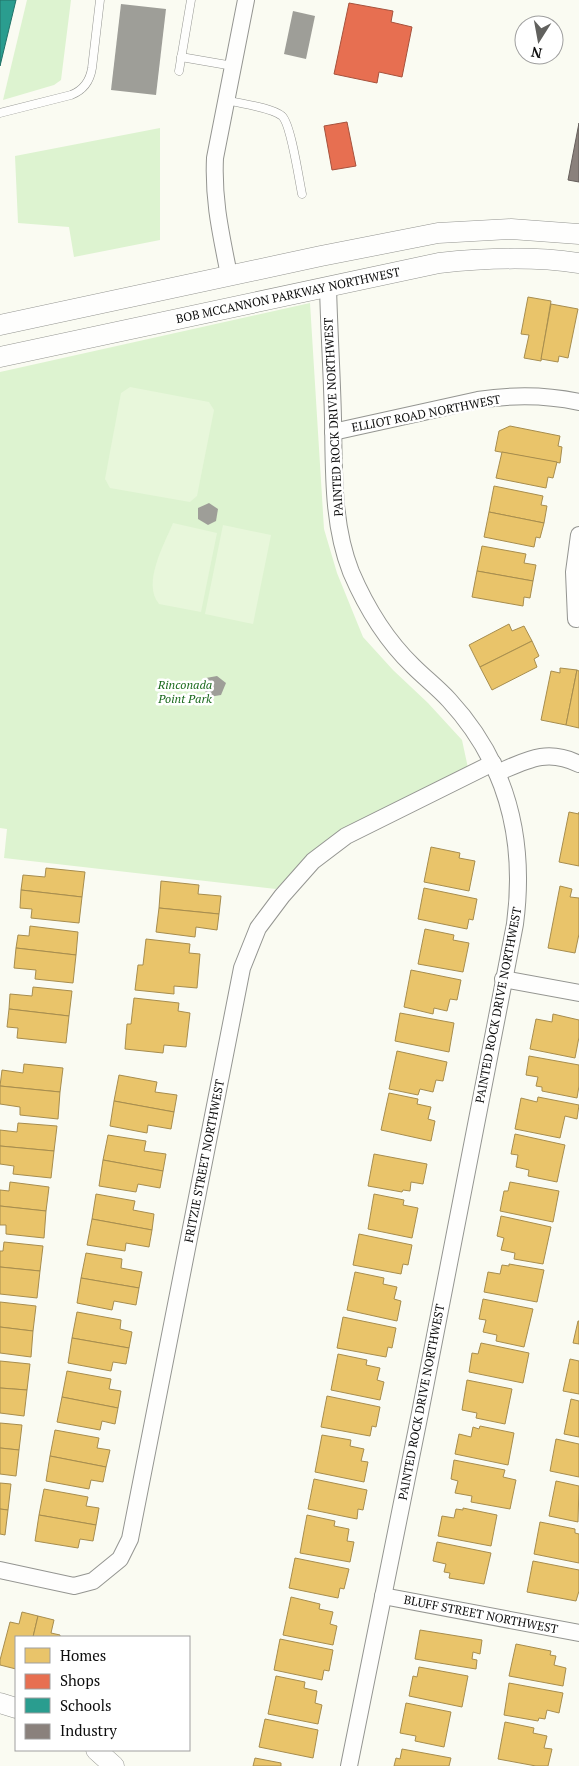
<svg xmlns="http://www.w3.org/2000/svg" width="579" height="1766" viewBox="0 0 579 1766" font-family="'PT Serif',serif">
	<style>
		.green { fill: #ddf3d0 }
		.pitch { fill: #e8f7db }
		.homes { fill: #e9c46a; stroke: #a78d4e }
		.shops { fill: #e76f51; stroke: #a6523d }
		.schools { fill: #2a9d8f; stroke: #227268 }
		.industry { fill: #8a817c; stroke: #655e5b }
		.building { fill: #9e9e98 }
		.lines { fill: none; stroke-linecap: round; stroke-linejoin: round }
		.service-casing { stroke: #949591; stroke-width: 9 }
		.minor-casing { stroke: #949591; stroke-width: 18 }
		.tertiary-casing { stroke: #949591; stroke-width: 21 }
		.service { stroke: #fefefd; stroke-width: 8 }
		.minor { stroke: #fefefd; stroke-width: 16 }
		.tertiary { stroke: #fefefd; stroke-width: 20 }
		.labels { text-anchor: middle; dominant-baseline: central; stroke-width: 5; stroke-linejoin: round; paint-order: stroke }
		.street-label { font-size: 12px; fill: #0e0e0e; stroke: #fff }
		.park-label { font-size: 12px; font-style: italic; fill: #1a691c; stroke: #fff }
	</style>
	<rect width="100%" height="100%" fill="#fafbf2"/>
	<g class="green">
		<path d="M27,0H71L61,80L54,85L3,100Z"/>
		<path d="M160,128V240L74,257L69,227L18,223L15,156Z"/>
		<path d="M310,303L324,529L337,573L363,637L393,670L428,703L462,740L468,768L315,850L276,889L4,858L7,829L0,828V372Z"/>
	</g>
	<g class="pitch">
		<path d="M130,387L209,402L214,410L197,496L190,502L110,488L105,479L121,393Z"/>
		<path d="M173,523L217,533L201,612L159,604C142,583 164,545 173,523Z"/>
		<path d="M223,525L271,535L253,624L205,614Z"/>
	</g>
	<g class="homes">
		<path d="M528,297L551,301L541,361L524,358L529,335L521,334Z"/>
		<path d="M551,304L578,309L568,358L559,356L558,362L541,359Z"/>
		<path d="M510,426L560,436L558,446L562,447L560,463L495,451L499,431Z"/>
		<path d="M502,452L557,462L553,478L548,477L546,488L496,478Z"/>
		<path d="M494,486L543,496L541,505L547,506L544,523L489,512Z"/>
		<path d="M489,512L544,523L540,538L536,537L534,547L484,537Z"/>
		<path d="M482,546L526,554L524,563L536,565L533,581L477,571Z"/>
		<path d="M477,571L533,581L530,598L524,597L523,606L472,597Z"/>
		<path d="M509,624L512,631L524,626L532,641L480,667L469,645Z"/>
		<path d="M532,641L539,656L534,659L537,667L492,690L480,667Z"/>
		<path d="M560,668L577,670L566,725L541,720L551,671L560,673Z"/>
		<path d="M577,670L579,671V728L566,725Z"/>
		<path d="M569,812L579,814V812V866L559,862Z"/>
		<path d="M431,847L460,853L459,858L475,861L469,891L424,882Z"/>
		<path d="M46,868L85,872L82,897L21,890L23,875L45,877Z"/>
		<path d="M161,881L199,885L198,894L221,896L219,914L159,908Z"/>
		<path d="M560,886L572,889L570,897L579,898V934L575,953L548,948Z"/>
		<path d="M424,888L477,899L473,920L469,919L467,929L418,919Z"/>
		<path d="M21,890L82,897L79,923L31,918L32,909L20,908Z"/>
		<path d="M159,908L219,914L217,930L196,927L195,937L156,932Z"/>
		<path d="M30,926L78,932L76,955L16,948L18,935L29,936Z"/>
		<path d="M425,929L454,935L453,940L469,943L463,972L418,964Z"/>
		<path d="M146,939L190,944L189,953L200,954L197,988L174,986V994L135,990L138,965H143Z"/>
		<path d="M16,948L76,955L73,983L35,979L36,970L14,968Z"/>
		<path d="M411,970L461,980L457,1000L450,999L447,1011L434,1008L433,1014L404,1007Z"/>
		<path d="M33,987L72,991L69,1016L9,1009L10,994L32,996Z"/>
		<path d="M134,998L179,1003L178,1011L190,1013L186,1047L164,1045L163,1053L125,1049L127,1024H131Z"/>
		<path d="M9,1009L69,1016L66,1043L17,1038L18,1028L7,1027Z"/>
		<path d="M400,1013L454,1023L449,1052L395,1041Z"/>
		<path d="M553,1014L579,1020V1037L575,1058L530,1049L536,1019L552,1022Z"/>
		<path d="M397,1051L447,1062L443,1081L436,1080L433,1092L420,1089L418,1095L389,1089Z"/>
		<path d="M529,1056L579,1065V1086L577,1098L542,1091V1087L536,1086L538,1077L526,1075Z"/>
		<path d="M24,1064L63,1068L60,1092L0,1086L2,1070L23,1073Z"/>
		<path d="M119,1075L157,1082L155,1092L177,1095L174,1112L114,1101Z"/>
		<path d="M0,1086L60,1092L58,1119L20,1115V1107L0,1104Z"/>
		<path d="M389,1093L418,1099L417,1104L431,1107L428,1119L435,1121L431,1141L381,1130Z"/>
		<path d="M538,1097L579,1105L577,1119L565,1116L560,1138L515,1129L521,1098L537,1102Z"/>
		<path d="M114,1101L174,1112L171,1129L148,1125L147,1133L110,1126Z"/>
		<path d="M18,1123L57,1126L54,1151L0,1146V1130L17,1132Z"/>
		<path d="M515,1134L565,1145L557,1182L528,1176L529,1170L516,1167L518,1155L511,1154Z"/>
		<path d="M108,1135L146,1141L144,1151L166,1154L163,1171L103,1160Z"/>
		<path d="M0,1146L54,1151L51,1178L13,1174L14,1166L0,1164Z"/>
		<path d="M374,1154L427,1164L423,1184L411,1182L410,1191L403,1190L402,1192L368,1186Z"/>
		<path d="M103,1160L163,1171L160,1188L138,1184L136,1192L99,1186Z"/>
		<path d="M10,1182L49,1187L46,1211L0,1206V1190L9,1191Z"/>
		<path d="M510,1182L559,1191L553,1222L500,1211L504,1191H508Z"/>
		<path d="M96,1194L135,1201L133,1210L154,1214L152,1230L92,1219Z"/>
		<path d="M374,1194L404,1200L403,1205L418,1208L412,1238L368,1229Z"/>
		<path d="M0,1206L46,1211L44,1238L6,1234V1225H0Z"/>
		<path d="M501,1216L551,1227L543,1264L514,1259L515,1253L501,1250L504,1238L497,1236Z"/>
		<path d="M92,1219L152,1230L149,1247L126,1243L125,1251L87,1245Z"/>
		<path d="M359,1234L412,1245L408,1265L403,1264L401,1274L353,1265Z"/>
		<path d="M4,1242L43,1246L40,1271L0,1267V1251H3Z"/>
		<path d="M86,1253L122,1259L121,1268L142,1272L139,1288L81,1278Z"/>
		<path d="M509,1264L544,1270L537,1302L484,1292L488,1272L500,1274L502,1265L509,1266Z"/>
		<path d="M0,1267L40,1271L37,1298L0,1294Z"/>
		<path d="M355,1272L384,1278L383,1284L397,1287L394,1299L401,1301L397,1321L347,1310Z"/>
		<path d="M81,1278L139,1288L136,1305L114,1301L112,1310L77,1303Z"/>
		<path d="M483,1299L533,1309L524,1347L496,1341L497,1335L483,1332L486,1320L479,1319Z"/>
		<path d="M0,1302L36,1306L33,1331L0,1327Z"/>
		<path d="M77,1312L121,1320L120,1329L132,1332L129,1348L72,1338Z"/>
		<path d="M343,1317L396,1328L392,1348L388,1347L386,1357L337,1348Z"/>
		<path d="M578,1321H579V1344L573,1343Z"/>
		<path d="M0,1327L33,1331L31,1357L0,1353Z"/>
		<path d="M72,1338L129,1348L126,1364L113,1362L111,1371L68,1363Z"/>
		<path d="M481,1343L529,1353L523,1383L469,1372L472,1353L478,1354Z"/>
		<path d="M338,1354L367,1360L366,1365L380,1368L377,1380L384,1382L380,1400L331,1390Z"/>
		<path d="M570,1359L579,1361V1394L563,1391Z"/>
		<path d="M0,1361L30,1364L27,1390L0,1388Z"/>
		<path d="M67,1371L111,1379L109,1389L121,1391L118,1408L62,1397Z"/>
		<path d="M467,1380L512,1389L505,1424L476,1418L477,1413L462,1410Z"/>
		<path d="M0,1388L27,1390L24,1416L0,1413Z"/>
		<path d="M327,1396L380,1407L376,1427L372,1426L370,1436L321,1427Z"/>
		<path d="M62,1397L118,1408L115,1424L102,1421L100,1430L57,1422Z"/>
		<path d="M571,1399L579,1401V1437L564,1434Z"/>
		<path d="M0,1423L22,1425L19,1450L0,1448Z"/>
		<path d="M480,1426L514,1433L508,1465L455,1454L459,1434L471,1437L473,1427L479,1429Z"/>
		<path d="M55,1430L99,1438L97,1448L110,1450L106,1467L50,1456Z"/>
		<path d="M322,1435L351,1440L350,1446L364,1449L361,1461L368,1462L364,1482L315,1472Z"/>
		<path d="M556,1439L579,1444V1477L550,1471Z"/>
		<path d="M0,1448L19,1450L16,1476L0,1474Z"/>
		<path d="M50,1456L106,1467L103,1482L91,1480L89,1489L46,1481Z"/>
		<path d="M454,1460L505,1470L503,1477L516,1480L510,1509L471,1502L472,1496L455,1493L458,1481L451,1479Z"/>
		<path d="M314,1479L367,1490L363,1510L358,1509L357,1519L308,1509Z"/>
		<path d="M556,1481L579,1486L578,1522L549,1516Z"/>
		<path d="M0,1483L11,1484L8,1510L0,1509Z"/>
		<path d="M44,1489L88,1497L86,1506L99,1508L96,1525L39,1515Z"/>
		<path d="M463,1508L497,1515L491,1546L438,1536L442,1516L454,1518L456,1509L463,1510Z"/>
		<path d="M0,1509L8,1510L5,1535L0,1534Z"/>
		<path d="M39,1515L96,1525L93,1541L80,1539L78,1548L35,1541Z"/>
		<path d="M307,1515L335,1521L334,1526L349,1529L347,1541L354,1542L350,1562L300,1553Z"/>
		<path d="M540,1522L575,1529V1533L579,1534V1563L534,1554Z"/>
		<path d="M437,1542L491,1553L484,1584L449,1578L450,1573L444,1572L446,1564L433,1561Z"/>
		<path d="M295,1558L349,1569L344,1589L340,1588L338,1598L289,1588Z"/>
		<path d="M533,1561L579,1570V1591L576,1601L527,1592Z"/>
		<path d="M291,1597L320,1604L319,1609L333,1612L330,1624L337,1626L333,1645L283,1635Z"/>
		<path d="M22,1612L38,1616L33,1637H16V1669L0,1665V1660L10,1622L19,1624Z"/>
		<path d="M38,1616L54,1620L51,1633L60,1635V1637H33Z"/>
		<path d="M420,1630L482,1640L480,1654L473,1652L472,1659L477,1660L476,1669L415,1659Z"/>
		<path d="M280,1639L333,1650L329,1671L324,1670L322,1680L274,1670Z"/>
		<path d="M516,1644L551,1651L550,1655L556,1656L554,1665L566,1668L563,1686L509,1676Z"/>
		<path d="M419,1667L468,1676L462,1707L409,1696L413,1676L417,1677Z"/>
		<path d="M276,1676L305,1682L304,1688L317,1691L315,1703L322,1705L318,1724L268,1714Z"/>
		<path d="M509,1683L563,1693L559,1713L547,1710L545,1719L539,1718L538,1721L504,1715Z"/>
		<path d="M406,1703L451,1712L444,1747L415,1741L416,1736L400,1733Z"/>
		<path d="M265,1719L318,1730L313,1758L259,1747Z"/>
		<path d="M505,1722L534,1728L533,1733L547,1736L544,1748L552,1749L548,1766H536L498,1759Z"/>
		<path d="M402,1749L451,1758L449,1766H394L396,1758L400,1759Z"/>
		<path d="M255,1758L281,1763V1766H253Z"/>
	</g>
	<g class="shops">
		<path d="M349,3L393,11L391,22L412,27L402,77L379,72L377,83L334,74Z"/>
		<path d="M347,122L356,166L332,170L324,126Z"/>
	</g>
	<path class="schools" d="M0,0H16L0,66Z"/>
	<path class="industry" d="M579,123V182L568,180Z"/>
	<g class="building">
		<path d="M121,4L166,9L156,95L111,90Z"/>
		<path d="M293,11L315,16L306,59L284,54Z"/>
		<path d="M209,503L218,509L216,521L208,525L198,519V508Z"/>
		<path d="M217,676L226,683L221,695L209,697L203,688L206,678Z"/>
	</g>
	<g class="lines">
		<defs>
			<g id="service">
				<path d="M181,57L233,66"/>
				<path d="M179,71L191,0"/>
				<path d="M226,100C241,104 271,107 282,116C291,124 299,180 302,194"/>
				<path d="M0,113L71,95C84,90 90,81 92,68L100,0"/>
			</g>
			<g id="minor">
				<path d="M229,275C221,234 213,201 215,158L246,0"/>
				<path d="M328,286C329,330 332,374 333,419C334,470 332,524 351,572C366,607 386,640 413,666C425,678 438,688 449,700C508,764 526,840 515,924L420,1413L349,1766"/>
				<path d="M333,432L478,400C510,395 547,395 579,402"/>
				<path d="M576,619L574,572L579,535"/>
				<path d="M497,773C527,760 547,748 579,764"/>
				<path d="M503,979L579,993"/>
				<path d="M0,1570L74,1586L93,1581L120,1559L130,1539L242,968L258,928L282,896L313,861L346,836L493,763"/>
				<path d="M383,1596L579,1633"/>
			</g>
			<g id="tertiary">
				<path d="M0,325L321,256L438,233L511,229L579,234"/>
				<path d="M0,357L439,263C485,258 532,256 579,263"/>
				<path d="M0,1703L16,1708"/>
				<path d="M96,1750L114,1766"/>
			</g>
		</defs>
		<use href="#service" class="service-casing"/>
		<use href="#minor" class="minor-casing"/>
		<use href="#tertiary" class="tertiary-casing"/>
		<use href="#service" class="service"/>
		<use href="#minor" class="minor"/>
		<use href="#tertiary" class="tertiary"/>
	</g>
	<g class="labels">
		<g class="street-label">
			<text transform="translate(288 295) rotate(-12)">BOB MCCANNON PARKWAY NORTHWEST</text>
			<text transform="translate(426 413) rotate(-11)">ELLIOT ROAD NORTHWEST</text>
			<text transform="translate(333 417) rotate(-93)">PAINTED ROCK DRIVE NORTHWEST</text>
			<text transform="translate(498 1005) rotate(-79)">PAINTED ROCK DRIVE NORTHWEST</text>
			<text transform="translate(204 1161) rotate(-79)">FRITZIE STREET NORTHWEST</text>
			<text transform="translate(421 1402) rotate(-79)">PAINTED ROCK DRIVE NORTHWEST</text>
			<text transform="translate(481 1614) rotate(11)">BLUFF STREET NORTHWEST</text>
		</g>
		<g class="park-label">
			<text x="185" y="684">Rinconada<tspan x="185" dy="14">Point Park</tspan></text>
		</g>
	</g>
	<rect x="15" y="1636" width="175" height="115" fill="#ffffff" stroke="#9f9f9f"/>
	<rect x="25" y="1648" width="25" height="15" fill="#e9c46a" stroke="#9f9f9f"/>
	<text x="60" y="1661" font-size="15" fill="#0e0e0e">Homes</text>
	<rect x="25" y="1674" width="25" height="15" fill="#e76f51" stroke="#9f9f9f"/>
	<text x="60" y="1686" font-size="15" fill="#0e0e0e">Shops</text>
	<rect x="25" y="1698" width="25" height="15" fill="#2a9d8f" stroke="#9f9f9f"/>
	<text x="60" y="1711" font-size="15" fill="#0e0e0e">Schools</text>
	<rect x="25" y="1724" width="25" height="15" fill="#8a817c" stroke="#9f9f9f"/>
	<text x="60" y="1736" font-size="15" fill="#0e0e0e">Industry</text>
	<g transform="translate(539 40) rotate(191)"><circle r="24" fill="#ffffff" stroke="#9f9f9f"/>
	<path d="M0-4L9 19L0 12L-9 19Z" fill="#61615e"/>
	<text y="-8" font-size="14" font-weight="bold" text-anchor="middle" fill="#0e0e0e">N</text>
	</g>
</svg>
